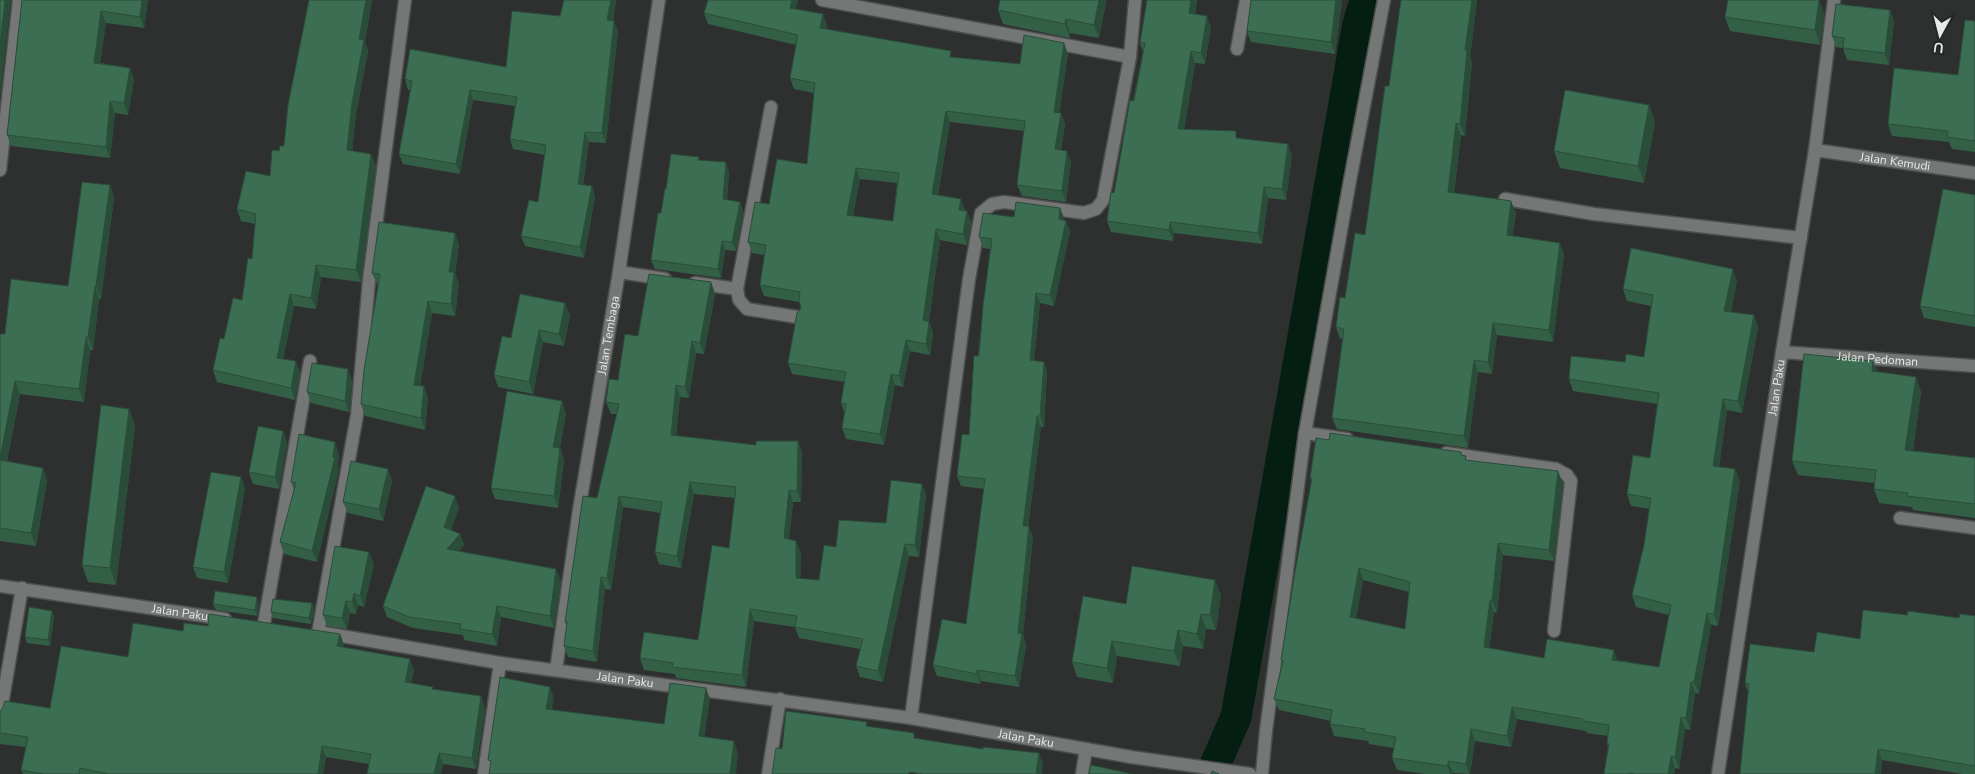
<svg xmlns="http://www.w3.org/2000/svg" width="1975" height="774" viewBox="0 0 1975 774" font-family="'Nunito Sans',sans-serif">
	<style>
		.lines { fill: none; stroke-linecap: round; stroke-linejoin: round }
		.canal { stroke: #041e11; stroke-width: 31 }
		.minor-casing { stroke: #4d4f4d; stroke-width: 15 }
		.minor { stroke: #747775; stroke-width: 12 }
		.wall { fill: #345f47; fill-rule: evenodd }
		.shaded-wall { fill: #2a4d3a }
		.building { fill: #3c6e53; stroke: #2a4d3a; fill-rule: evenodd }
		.labels { text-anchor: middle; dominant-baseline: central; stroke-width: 4; stroke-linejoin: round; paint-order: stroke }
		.street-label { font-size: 12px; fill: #e8eae8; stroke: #242725 }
	</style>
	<rect width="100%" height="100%" fill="#2e302f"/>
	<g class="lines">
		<path class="canal" d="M1211,774L1236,717L1358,24L1365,0"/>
		<defs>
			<g id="minor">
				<path d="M822,0L1130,57"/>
				<path d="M1237,49L1246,0"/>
				<path d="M771,107L737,289L739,300L747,309L797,317"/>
				<path id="s1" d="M1815,150L1975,173"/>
				<path d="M0,170L19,0"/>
				<path d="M1505,199L1594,214L1801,238"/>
				<path d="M619,272L665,279"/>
				<path d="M695,283L737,289"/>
				<path id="s2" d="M1782,352L1975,366"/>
				<path d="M1305,433L1347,439"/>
				<path d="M1446,453L1556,469L1567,475L1571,481L1554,631"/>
				<path d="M1900,518L1975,528"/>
				<path id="s3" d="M0,586L225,619"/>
				<path d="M264,624L310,361"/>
				<path d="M318,633L357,415L369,280L405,0"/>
				<path id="s4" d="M324,633L500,663L911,718L1131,757L1250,774"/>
				<path id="s5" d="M556,670L579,510L619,272L659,0"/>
				<path d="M0,716L22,588"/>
				<path d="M911,718L969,279L981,213L992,204L1004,202L1084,213L1096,209L1103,200L1130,57L1135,0"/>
				<path d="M484,774L500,663"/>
				<path d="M768,774L780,699"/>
				<path d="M1082,774L1086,749"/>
				<path d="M1262,774L1266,731L1305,433L1349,186L1384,0"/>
				<path id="s6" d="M1718,774L1782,352L1815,150L1834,0"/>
			</g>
		</defs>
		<use href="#minor" class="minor-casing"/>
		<use href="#minor" class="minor"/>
	</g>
	<g class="wall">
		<path d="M22,0H148L144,28L106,23L100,63L130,68L134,80L128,115L115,113L110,158L11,146L7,135Z"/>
		<path d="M309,0H372L365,42L368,51L356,114L352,151L376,166L361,282L321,277L316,309L294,306L283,359L300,372L295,400L217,382L213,370L224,339L242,300L252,259L255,224L241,221L237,209L270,176L279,151L284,146Z"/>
		<path d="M616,0L613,21L618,31L606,143L589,142L583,185L592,186L595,197L584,258L525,246L521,236L538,202L545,155L513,149L510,139L515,106L473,100L460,174L403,164L399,154L411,90H408L405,79L506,67L560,16Z"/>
		<path d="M1000,0H1106V2L1099,38L1070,33V38L1003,24L998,10Z"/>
		<path d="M1147,0H1197L1195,14L1211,27L1205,64L1195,63L1184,130L1239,138L1292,155L1286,200L1268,198L1262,244L1174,233L1173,241L1111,232L1107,221L1114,193L1143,52L1140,43Z"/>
		<path d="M1342,0L1335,54L1251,42L1247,31Z"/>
		<path d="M1401,0H1477L1470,57L1472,62L1465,136L1461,135L1454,193L1516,213L1512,236L1564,254L1553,342L1497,335L1492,374L1478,372L1468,448L1337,429L1332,418L1343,339H1340L1336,327L1365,235L1389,86Z"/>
		<path d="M1819,0L1824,14L1820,45L1730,31L1725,17Z"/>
		<path d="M796,9L827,25L826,29L953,57L1020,64L1068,54L1059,113H1061L1065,124L1061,150L1071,162L1066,202L1022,196L1017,185L1024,131L950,122L938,195L965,211H967L971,222L967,245L940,240L929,321L933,333L930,355L910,351L903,387L895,385L884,445L846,439L842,428L844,412L841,403L845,382L792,374L788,363L801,308L799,302L764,296L760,285L764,255L752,253L748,242L769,204L807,164L814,93L794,89L790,78L796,45L708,24L704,13ZM860,179L897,183L893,221L853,216Z"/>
		<path d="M1890,10L1894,22L1889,65L1847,60L1843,48L1836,47L1832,36Z"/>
		<path d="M1975,21V152L1952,149L1949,142L1892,136L1888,124L1958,75Z"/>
		<path d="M1649,105L1655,122L1644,183L1560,168L1554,151Z"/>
		<path d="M699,157V160L729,171L727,200L740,202L743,211L736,251L725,250L721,278L655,269L651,260L666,189Z"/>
		<path d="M110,185L114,198L101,299H99L93,350H90L84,402L20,394L7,461L43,468L47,481L36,546L0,541V334H5L68,286Z"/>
		<path d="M1975,195V327L1924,318L1920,306Z"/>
		<path d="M1064,218V221H1066L1070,231L1054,306L1040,303L1034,361L1044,362L1047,372L1044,427H1041L1028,526L1033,537L1023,634L1026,645L1019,687L981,681L980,684L937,676L933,665L966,624L984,489L961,486L957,476L969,435L990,249L983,248L979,237Z"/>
		<path d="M455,233L459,245L455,273L459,284L455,316L432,313L420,386L428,398L425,430L365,416L361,404L378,285L377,284L372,273Z"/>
		<path d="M1737,281L1731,312L1758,327L1742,413L1727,410L1719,467L1740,481L1718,626L1711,625L1699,694L1695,693L1690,730L1685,729L1679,769L1675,768L1674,774H1604L1608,747L1607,743L1608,736L1587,733L1586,731L1517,719L1511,747L1475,741L1470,774L1453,773V774H1425L1397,770L1392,758L1394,748L1369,744L1368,741L1334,736L1330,724L1331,721L1279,710L1274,699L1282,663L1281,660L1311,481L1310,478L1329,440L1461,452L1462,455L1467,461L1563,483L1554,561L1503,555L1497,613L1494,612L1489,648L1544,658L1618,660L1659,667L1669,615L1636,607L1632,595L1644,545L1650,509L1631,506L1627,494L1650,458L1658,404L1573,391L1569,379L1625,362L1644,357L1651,306L1627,301L1623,289ZM1363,580L1409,592L1405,629L1356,618Z"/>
		<path d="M711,282L715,294L704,354L696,353L689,398L680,397L676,436L756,445L798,441L802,453L801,502H793L789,539L801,552L800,579L819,580L836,547L886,523L926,495L919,557L909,556L883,682L860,677L856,666L860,649L799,638L795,627L754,621L746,687L676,678L675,674L644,670L640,658L698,640L729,548L735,498L694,494L681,568L659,564L655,552L661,513L623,507L611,590L605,589L597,662L568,657L564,646L567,626L565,622L597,498L617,414H611L606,402L618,380L638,336Z"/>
		<path d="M565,303L570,315L564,346L543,342L533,394L498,387L494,375L511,338Z"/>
		<path d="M1873,361L1877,372L1916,377L1921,392L1913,451L1975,458V518L1913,510L1912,507L1879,503L1874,489L1875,483L1798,475L1792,461Z"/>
		<path d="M352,381L349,412L311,403L307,392Z"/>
		<path d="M129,409L135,426L116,585L88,582L82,565Z"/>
		<path d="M566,413L560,448L564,460L558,508L495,499L491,488Z"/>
		<path d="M283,431L287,443L279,489L253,484L249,472Z"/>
		<path d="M339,454L338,466L339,469L317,562L284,554L280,542L294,490L291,482Z"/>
		<path d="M388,469L392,481L383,521L348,513L343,502Z"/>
		<path d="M245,488L228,583L197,578L193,567Z"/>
		<path d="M459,508L451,530L460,534L464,545L459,551L561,581L554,628L501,617L497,646L464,640L463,635L413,628L387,617L383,606Z"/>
		<path d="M374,564L364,607L358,605L356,614L350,613L347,629L327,626L323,615Z"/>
		<path d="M1221,595L1216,630L1206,629L1203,649L1183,646L1180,666L1117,656L1113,683L1077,677L1072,662L1126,604Z"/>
		<path d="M259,603L257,616L216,610L213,604Z"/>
		<path d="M312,603L314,609L311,624L273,618L271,612Z"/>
		<path d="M52,611L54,617L50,646L27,643L25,637Z"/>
		<path d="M1907,615L1959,618L1975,616V774H1962L1882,760L1881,774H1740L1748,692L1745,683L1814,652L1860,639Z"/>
		<path d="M208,626L340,634L344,645L343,647L414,670L411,683L434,690L485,708L476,769L443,764H369L326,757L323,774H23L21,770L26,747L0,744V711L50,708L128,657L183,631Z"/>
	</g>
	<g class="shaded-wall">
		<path d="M5,0H11L0,97V47Z"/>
		<path d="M142,0H148L144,28L140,17Z"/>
		<path d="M366,0H372L365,42L368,51L356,114L351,162L347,150L359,39Z"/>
		<path d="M611,0H616L611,30L607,20Z"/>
		<path d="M792,0H798L794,19L790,8Z"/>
		<path d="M1099,0H1106V2L1099,38L1094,25Z"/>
		<path d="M1191,0H1197L1193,24L1189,13Z"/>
		<path d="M1336,0H1342L1335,54L1331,42Z"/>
		<path d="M1472,0H1477L1470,57L1472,62L1465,136L1460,124L1465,50Z"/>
		<path d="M1819,0L1824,14L1820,45L1815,30Z"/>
		<path d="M1890,10L1894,22L1889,65L1885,53Z"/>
		<path d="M101,11L106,23L98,74L94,63Z"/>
		<path d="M823,14L827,25L824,39L820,28Z"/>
		<path d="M1207,16L1211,27L1205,64L1201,53Z"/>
		<path d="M1066,19L1070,33V38L1065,24Z"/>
		<path d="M614,21L618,31L606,143L602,133Z"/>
		<path d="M1064,43L1068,54L1058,123L1054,112Z"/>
		<path d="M1191,51L1195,63L1182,141L1178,129Z"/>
		<path d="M130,68L134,80L128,115L124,103Z"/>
		<path d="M470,90L473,100L460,174L456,164Z"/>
		<path d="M110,101L115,113L110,158L106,147Z"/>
		<path d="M1649,105L1655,122L1644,183L1638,166Z"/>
		<path d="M946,111L950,122L936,205L932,194Z"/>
		<path d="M1061,113L1065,124L1059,160L1055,149Z"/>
		<path d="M1456,123L1461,135L1452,204L1448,192Z"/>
		<path d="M585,132L589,142L581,195L578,184Z"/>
		<path d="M1288,144L1292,155L1286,200L1282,189Z"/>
		<path d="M1067,151L1071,162L1066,202L1062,191Z"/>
		<path d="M371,154L376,166L361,282L356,270Z"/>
		<path d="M726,162L729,171L726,208L723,199Z"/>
		<path d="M856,168L860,179L851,226L847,215Z"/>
		<path d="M110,185L114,198L101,299L96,286Z"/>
		<path d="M592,186L595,197L584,258L580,247Z"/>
		<path d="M1264,187L1268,198L1262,244L1258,233Z"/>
		<path d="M961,199L965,210H959Z"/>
		<path d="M1511,201L1516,213L1511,247L1507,235Z"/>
		<path d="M740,202L743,211L736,251L732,242Z"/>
		<path d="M1060,208L1064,218L1063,230L1059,219Z"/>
		<path d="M967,211L971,222L967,245L963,234Z"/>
		<path d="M1066,221L1070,231L1054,306L1050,295Z"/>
		<path d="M1170,222L1174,233L1173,241L1169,230Z"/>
		<path d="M936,229L940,240L927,332L923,320Z"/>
		<path d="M455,233L459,245L455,273L459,284L455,316L451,304L449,272Z"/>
		<path d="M722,241L725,250L721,278L718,269Z"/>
		<path d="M1560,243L1564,254L1553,342L1549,330Z"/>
		<path d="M316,265L321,277L316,309L311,298Z"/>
		<path d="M1733,269L1737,281L1729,323L1724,311Z"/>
		<path d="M711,282L715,294L704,354L700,343Z"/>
		<path d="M95,286L99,299L93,350L88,337Z"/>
		<path d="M1036,293L1040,303L1033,371L1030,360Z"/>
		<path d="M290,294L294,306L281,370L277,358Z"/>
		<path d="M428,301L432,313L418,397L414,385Z"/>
		<path d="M565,303L570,315L564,346L559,334Z"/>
		<path d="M1754,315L1758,327L1742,413L1738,401Z"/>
		<path d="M929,322L933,333L930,355L926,344Z"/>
		<path d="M1493,323L1497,335L1492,374L1488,362Z"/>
		<path d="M539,330L543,342L533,394L529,382Z"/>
		<path d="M86,337L90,350L84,402L79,389Z"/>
		<path d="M906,340L910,351L903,387L899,376Z"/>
		<path d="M692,341L696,353L689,398L685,387Z"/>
		<path d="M1474,360L1478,372L1468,448L1464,436Z"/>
		<path d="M296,361L300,372L295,400L291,388Z"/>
		<path d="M1873,361L1878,376L1872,371Z"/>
		<path d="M1044,362L1047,372L1044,427L1040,416Z"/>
		<path d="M348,369L352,381L349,412L345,401Z"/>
		<path d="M891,374L895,385L884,445L880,434Z"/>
		<path d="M1916,377L1921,392L1911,464L1905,450Z"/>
		<path d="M15,381L20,394L4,473L0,461V458Z"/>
		<path d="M676,385L680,397L675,447L671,435Z"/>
		<path d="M424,386L428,398L425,430L421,418Z"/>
		<path d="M1723,399L1727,410L1717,478L1713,466Z"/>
		<path d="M562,401L566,413L558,459L553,447Z"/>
		<path d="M129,409L135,426L116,585L110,568Z"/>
		<path d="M1037,416L1041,427L1027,536L1023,526Z"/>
		<path d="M283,431L287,443L279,489L275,477Z"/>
		<path d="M798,441L802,453L801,502L797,491Z"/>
		<path d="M335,442L339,454L338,466L339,469L317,562L312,551L333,457Z"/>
		<path d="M560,448L564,460L558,508L554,496Z"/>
		<path d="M43,468L47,481L36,546L31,533Z"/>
		<path d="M388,469L392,481L383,521L379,509Z"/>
		<path d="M1735,469L1740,481L1718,626L1714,614Z"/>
		<path d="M1558,471L1563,483L1554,561L1549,550Z"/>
		<path d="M241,477L245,488L228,583L224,572Z"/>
		<path d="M690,482L694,494L681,568L677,556Z"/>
		<path d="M922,484L926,495L919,557L915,545Z"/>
		<path d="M789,490L793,502L788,550L784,538Z"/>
		<path d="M455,496L459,508L448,538L444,527Z"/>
		<path d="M619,496L623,507L611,590L607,578Z"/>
		<path d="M1029,526L1033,537L1023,634L1026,645L1019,687L1015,676L1018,633Z"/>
		<path d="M460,534L464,545L451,560L447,549Z"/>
		<path d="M796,541L801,552L800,590L796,578Z"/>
		<path d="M1498,543L1503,555L1497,613L1492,601Z"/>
		<path d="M905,544L909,556L883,682L878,671Z"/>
		<path d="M369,552L374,564L364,607L360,596Z"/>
		<path d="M1359,568L1363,580L1354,629L1350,617Z"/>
		<path d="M556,569L561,581L554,628L550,616Z"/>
		<path d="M601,577L605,589L597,662L593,651Z"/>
		<path d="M1215,580L1221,595L1216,630L1210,615Z"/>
		<path d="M354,593L358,605L356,614L352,602Z"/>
		<path d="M257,597L259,603L257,616L255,610Z"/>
		<path d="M1490,600L1494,612L1488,659L1484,647Z"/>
		<path d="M346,601L350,613L347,629L342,618Z"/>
		<path d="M312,603L314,609L311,624L309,618Z"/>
		<path d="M497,606L501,617L497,646L492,634Z"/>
		<path d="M750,609L754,621L746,687L742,675Z"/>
		<path d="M52,611L54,617L50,646L48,640Z"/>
		<path d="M1707,613L1711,625L1699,694L1694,682Z"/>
		<path d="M1201,614L1206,629L1203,649L1197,634Z"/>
		<path d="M1178,630L1183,646L1180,666L1174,651Z"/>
		<path d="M340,634L344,645L341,657L337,646Z"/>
		<path d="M1112,641L1117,656L1113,683L1107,668Z"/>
		<path d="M1614,650L1618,662L1612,660Z"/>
		<path d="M410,659L414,670L409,693L405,682Z"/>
		<path d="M977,670L981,681L980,684L977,674Z"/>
		<path d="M1691,682L1695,693L1690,730L1686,718Z"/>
		<path d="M550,687L554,698L550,721L546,709Z"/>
		<path d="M706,688L710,699L703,747L699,736Z"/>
		<path d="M481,696L485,708L476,769L472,758Z"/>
		<path d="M1512,707L1517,719L1511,747L1507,736Z"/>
		<path d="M1681,717L1685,729L1679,769L1675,757Z"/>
		<path d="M1471,729L1475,741L1470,774H1469L1466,764Z"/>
		<path d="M734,741L738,753L736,774H730Z"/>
		<path d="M322,746L326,757L323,774H318Z"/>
		<path d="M1878,749L1882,760L1881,774H1875Z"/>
		<path d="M439,753L443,764L441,774H434Z"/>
		<path d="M1039,753L1043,764L1042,774H1036Z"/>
		<path d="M1671,756L1675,768L1674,774H1668Z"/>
		<path d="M1448,761L1453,773V774H1450L1448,766Z"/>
	</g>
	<g class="building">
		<path d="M0,0H5L0,47Z"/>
		<path d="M22,0H142L140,17L101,11L94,63L130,68L124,103L110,101L106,147L7,135Z"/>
		<path d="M309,0H366L359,39L364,40L352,103L347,150L371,154L356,270L316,265L311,298L290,294L277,358L296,361L291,388L213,370L220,338L224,339L233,298L242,300L248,258L252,259L256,214L237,209L246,171L270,176L272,150L279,151L280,146H284L288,105Z"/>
		<path d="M564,0H611L607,20L614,21L602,133L585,132L578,184L592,186L580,247L521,236L529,200L538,202L546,145L510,139L517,97L470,90L456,164L399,154L412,81L405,79L410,49L506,67L512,11L560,16Z"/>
		<path d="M708,0H792L790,8L823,14L820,28L951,51L950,57L1020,64L1024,35L1064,43L1054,112L1061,113L1055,149L1067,151L1062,191L1017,185L1025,121L946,111L932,194L961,199L959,210L967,211L963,234L936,229L923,320L929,322L926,344L906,340L899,376L891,374L880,434L842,428L846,404L841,403L846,372L788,363L797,313L801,308L799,300L800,292L760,285L766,245L748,242L755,202L769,204L777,159L807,164L815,83L790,78L798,35L704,13ZM856,168L899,173L893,221L847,215Z"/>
		<path d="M1000,0H1099L1094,25L1066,19L1065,24L998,10Z"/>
		<path d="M1147,0H1191L1189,13L1207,16L1201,53L1191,51L1178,129L1236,131V138L1288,144L1282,189L1264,187L1258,233L1170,222L1169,230L1107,221L1111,192L1114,193L1130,100L1134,101L1145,43H1140Z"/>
		<path d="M1251,0H1336L1331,42L1247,31Z"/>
		<path d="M1401,0H1472L1465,50H1467L1460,124L1456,123L1448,192L1511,201L1507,235L1560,243L1549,330L1493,323L1488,362L1474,360L1464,436L1332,418L1344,329L1336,327L1340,297L1345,298L1355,233L1365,235L1385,86H1389Z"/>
		<path d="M1728,0H1819L1815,30L1725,17Z"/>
		<path d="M1836,4L1890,10L1885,53L1843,48L1844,38L1832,36Z"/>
		<path d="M1965,20L1975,21V141L1947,137L1948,131L1888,124L1894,68L1958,75Z"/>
		<path d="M1565,90L1649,105L1638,166L1554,151Z"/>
		<path d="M671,154L699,157L698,160L726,162L723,199L740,202L732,242L722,241L718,269L651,260L658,213H661L665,188L666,189Z"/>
		<path d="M82,182L110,185L96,286H95L88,337H86L79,389L15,381L0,458V334H5L11,279L68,286Z"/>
		<path d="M1943,189L1975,195V316L1920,306Z"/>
		<path d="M1016,202L1060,208L1059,219L1066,221L1050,295L1036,293L1030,360L1044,362L1040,416H1037L1023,526H1029L1018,633L1022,634L1015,676L977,670V674L933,665L942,619L966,624L985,479L957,476L962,434L969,435L974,356H979L983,306L992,239L979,237L983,213L1014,217Z"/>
		<path d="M379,222L455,233L449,272H454L451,304L428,301L414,385L424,386L421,418L361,404L364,370L380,274L372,273Z"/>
		<path d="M1631,248L1733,269L1724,311L1754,315L1738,401L1723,399L1713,466L1735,469L1714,614L1707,613L1694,682H1691L1686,718L1681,717L1675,757L1671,756L1668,774H1635L1629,773V774H1604L1609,744L1607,743L1609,725L1583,721V719L1512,707L1507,736L1471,729L1466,764L1448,761V766L1392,758L1396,737L1365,732V729L1330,724L1332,710L1274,699L1283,661L1281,660L1295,572L1312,478H1310L1316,438L1329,440L1330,433L1461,452V455L1466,456L1465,460L1558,471L1549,550L1498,543L1492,601L1490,600L1484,647L1544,658L1547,639L1614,650L1612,660L1659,667L1671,605L1632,595L1644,545L1651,498L1627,494L1633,455L1650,458L1659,393L1569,379L1571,356L1625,362L1626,354L1644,357L1653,295L1623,289ZM1359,568L1410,582L1405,629L1350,617Z"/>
		<path d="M649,274L711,282L700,343L692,341L685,387L676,385L671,435L756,445V441H798L797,491L789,490L784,538L796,541V578L819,580L824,545L836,547L839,520L886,523L891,480L922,484L915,545L905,544L878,671L856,666L863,639L795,627L797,616L750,609L742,675L672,667L673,663L640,658L644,632L698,640L712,545L729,548L736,487L690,482L677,556L655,552L662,502L619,496L607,578L601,577L593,651L564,646L567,622H565L583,496L597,498L619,404L606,402L609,379L618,380L625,334L638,336Z"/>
		<path d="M520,294L565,303L559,334L539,330L529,382L494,375L502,336L511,338Z"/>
		<path d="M1804,354L1873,361L1872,371L1916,377L1905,450L1975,458V504L1907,496L1908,493L1874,489L1876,470L1792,461Z"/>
		<path d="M312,363L348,369L345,401L307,392Z"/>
		<path d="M507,391L562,401L553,447L560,448L554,496L491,488Z"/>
		<path d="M101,405L129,409L110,568L82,565Z"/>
		<path d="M258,426L283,431L275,477L249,472Z"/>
		<path d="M299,434L335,442L333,457H335L312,551L280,542L296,483L291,482Z"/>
		<path d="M0,460L43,468L31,533L0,528Z"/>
		<path d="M351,461L388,469L379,509L343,502Z"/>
		<path d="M211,472L241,477L224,572L193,567Z"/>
		<path d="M426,486L455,496L444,527L460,534L447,549L556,569L550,616L497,606L492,634L460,629L461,624L409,617L383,606Z"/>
		<path d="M335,546L369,552L360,596L354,593L352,602L346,601L342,618L323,615Z"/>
		<path d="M1132,566L1215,580L1210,615L1201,614L1197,634L1178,630L1174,651L1112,641L1107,668L1072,662L1083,596L1126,604Z"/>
		<path d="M215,591L257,597L255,610L213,604Z"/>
		<path d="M273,599L312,603L309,618L271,612Z"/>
		<path d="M29,607L52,611L48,640L25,637Z"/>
		<path d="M1863,610L1907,615L1908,611L1959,618L1960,614L1975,616V766L1878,749L1875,774H1740L1749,684L1745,683L1750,644L1814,652L1817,632L1860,639Z"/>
		<path d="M209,614L340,634L337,646L410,659L405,682L433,687L432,689L481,696L472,758L439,753L434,774H367L371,754L322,746L318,774H108L80,768L79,774H44L21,770L28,737L0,733V711L2,710L5,701L50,708L61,646L128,657L133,623L183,631L184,623L208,626Z"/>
		<path d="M500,677L550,687L546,709L664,724L670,683L706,688L699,736L734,741L730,774H489L491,761L488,760Z"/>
		<path d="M786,711L867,722L866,726L914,733V738L983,749V747L1039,753L1036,774H922L909,772V774H772L776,748L782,749Z"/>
		<path d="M1091,765L1132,774H1089Z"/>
		<path d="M1212,771L1219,774H1211Z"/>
	</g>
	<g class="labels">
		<g class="street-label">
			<text stroke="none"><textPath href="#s1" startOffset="81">Jalan Kemudi</textPath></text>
			<text stroke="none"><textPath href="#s5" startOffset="339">Jalan Tembaga</textPath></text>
			<text stroke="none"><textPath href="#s2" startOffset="96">Jalan Pedoman</textPath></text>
			<text stroke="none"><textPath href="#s6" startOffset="391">Jalan Paku</textPath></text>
			<text stroke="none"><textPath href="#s3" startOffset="182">Jalan Paku</textPath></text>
			<text stroke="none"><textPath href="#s4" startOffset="305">Jalan Paku</textPath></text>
			<text stroke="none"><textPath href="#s4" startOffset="710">Jalan Paku</textPath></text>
		</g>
	</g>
	<g transform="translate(1940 35) rotate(187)" stroke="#242725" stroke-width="4" paint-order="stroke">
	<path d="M0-4L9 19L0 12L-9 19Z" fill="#e8eae8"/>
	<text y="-8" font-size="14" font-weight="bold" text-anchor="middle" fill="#e8eae8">U</text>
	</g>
</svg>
